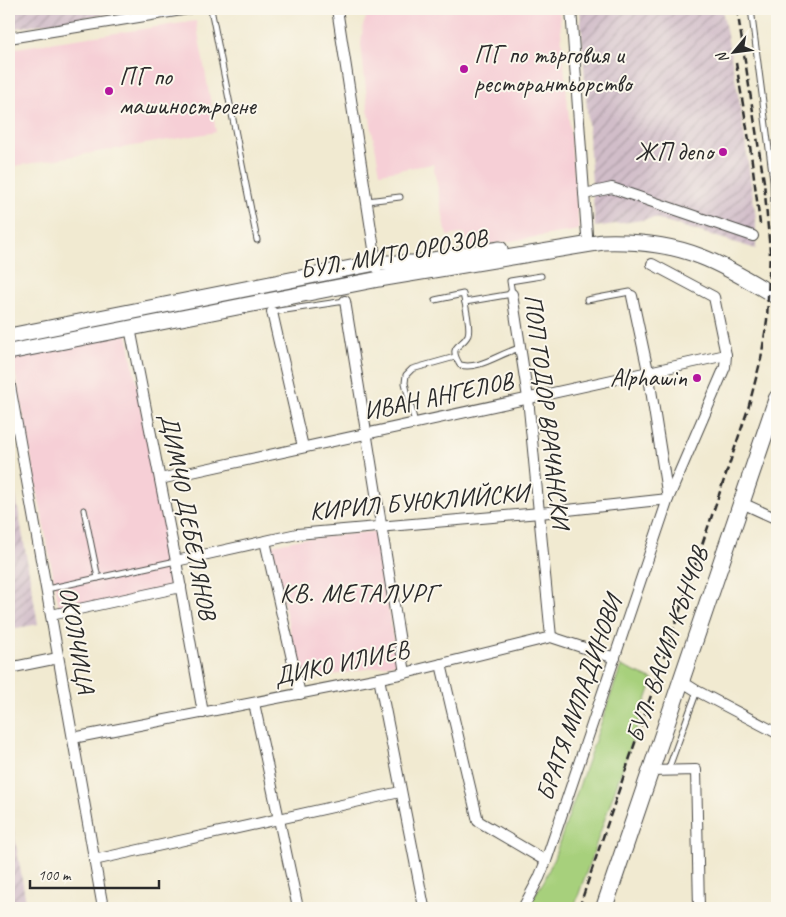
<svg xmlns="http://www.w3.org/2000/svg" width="786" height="917" viewBox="0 0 786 917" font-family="Caveat,sans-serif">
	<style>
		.built { fill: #f6cfd6 }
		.industrial { fill: url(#industrial-furrows) }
		.green { fill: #a7d07b; stroke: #697e53 }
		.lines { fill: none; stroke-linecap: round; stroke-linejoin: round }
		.service-casing { stroke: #494844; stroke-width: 7 }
		.minor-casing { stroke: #494844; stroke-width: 12 }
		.secondary-casing { stroke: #494844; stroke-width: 17 }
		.primary-casing { stroke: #494844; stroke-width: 18 }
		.service { stroke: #fff; stroke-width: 5 }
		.minor { stroke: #fff; stroke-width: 10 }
		.secondary { stroke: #fff; stroke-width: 15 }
		.primary { stroke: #fff; stroke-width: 16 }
		.rail { stroke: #2b2b2b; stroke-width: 2.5; stroke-dasharray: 8 4; stroke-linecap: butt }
		.poi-dot { fill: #b5179e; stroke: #fbf7ec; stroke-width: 2 }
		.labels { text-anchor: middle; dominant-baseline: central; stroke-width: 4; stroke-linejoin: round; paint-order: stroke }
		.poi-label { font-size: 25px; fill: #2b2b2b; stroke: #fbf7ec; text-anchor: start }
		.street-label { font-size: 25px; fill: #2b2b2b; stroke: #fbf7ec }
		.neighbourhood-label { font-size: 26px; letter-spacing: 1px; fill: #2b2b2b; stroke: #fbf7ec }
	</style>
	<defs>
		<pattern id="industrial-furrows" width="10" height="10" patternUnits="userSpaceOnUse" patternTransform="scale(1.25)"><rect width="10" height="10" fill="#d1bdc9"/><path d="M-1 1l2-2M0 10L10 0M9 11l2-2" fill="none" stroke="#aa9aa3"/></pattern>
	</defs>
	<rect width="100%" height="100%" fill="#fbf7ec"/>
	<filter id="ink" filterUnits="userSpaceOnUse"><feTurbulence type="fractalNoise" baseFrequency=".02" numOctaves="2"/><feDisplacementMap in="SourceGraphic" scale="10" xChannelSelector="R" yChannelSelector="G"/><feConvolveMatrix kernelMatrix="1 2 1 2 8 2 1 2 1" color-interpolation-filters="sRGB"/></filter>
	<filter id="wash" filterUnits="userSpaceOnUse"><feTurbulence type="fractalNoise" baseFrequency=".0096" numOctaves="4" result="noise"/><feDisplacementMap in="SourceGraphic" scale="20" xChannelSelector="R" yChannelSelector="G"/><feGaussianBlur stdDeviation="1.12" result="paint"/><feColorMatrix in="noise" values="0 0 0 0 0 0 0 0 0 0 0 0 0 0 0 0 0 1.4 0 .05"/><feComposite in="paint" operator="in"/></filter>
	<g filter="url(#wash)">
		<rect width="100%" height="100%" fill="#f1ead1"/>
		<g class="built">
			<path d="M369,9H559L579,230L468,248L465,233L447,236L433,164L380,173L368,108L361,44L363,26Z"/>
			<path d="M196,21L216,132L9,167V49Z"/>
			<path d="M127,333L176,589L60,612L12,355Z"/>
			<path d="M376,531L397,663L301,681L271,545L302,539Z"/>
		</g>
		<g class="industrial">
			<path d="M9,9H143L9,29Z"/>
			<path d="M580,9H722L739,99L756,218V249L655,218L595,227Z"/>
			<path d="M9,456L38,624L9,630Z"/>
			<path d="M9,801L16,844L27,908H9Z"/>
		</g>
		<path class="green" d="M621,666L653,680L574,908H526L544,881L554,858Z"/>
	</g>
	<g filter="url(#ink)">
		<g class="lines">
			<defs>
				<g id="service">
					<path d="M211,9L257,240"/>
					<path d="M751,9L773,180L775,238L777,239"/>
					<path d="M367,201L400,197"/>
					<path d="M435,300L463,294C465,303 471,327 468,335C462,348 447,344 460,365C480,370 500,353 520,348"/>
					<path d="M587,300L630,292L632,296"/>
					<path d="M465,302L512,294L510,281L541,276"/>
					<path d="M272,312L345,301"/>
					<path d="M415,423L405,383L406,375L412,369L455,357"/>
					<path d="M84,510L98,578"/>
					<path d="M47,589L176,561"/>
					<path d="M668,770L697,691"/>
				</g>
				<g id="minor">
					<path d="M337,9L377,268"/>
					<path d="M571,9L587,235"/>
					<path d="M9,38L188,9"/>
					<path d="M584,194L612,188L753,236"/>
					<path d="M512,294L528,398L551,637"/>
					<path d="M632,296L648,371L668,498"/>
					<path d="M345,301L405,673"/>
					<path d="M272,312L303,447"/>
					<path d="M130,328L176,561L203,713"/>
					<path d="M9,380L103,908"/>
					<path d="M160,479L726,355"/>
					<path d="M742,503L777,519"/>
					<path d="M265,541L300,694"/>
					<path d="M176,561L297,534L540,513L668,499"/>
					<path d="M51,615L181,587"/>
					<path d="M441,664L478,821L546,861"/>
					<path d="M9,668L58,658"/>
					<path d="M379,678L424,907L426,908"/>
					<path d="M681,681L697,691L777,733"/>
					<path d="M254,703L298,908"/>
					<path d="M73,738L405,673L551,637L615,658"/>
					<path d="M650,771L696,770L699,908"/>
					<path d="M94,860L400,792"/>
					<path d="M523,908L539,878L546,861L668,499L725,367L726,355L714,297L652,264"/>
				</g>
				<g id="secondary">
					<path d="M9,336L376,263H415L500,249"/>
					<path d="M9,352L379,279L603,242C636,241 672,245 702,257C728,267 753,283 777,297"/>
				</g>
				<path id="primary" d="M604,908L777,398"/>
			</defs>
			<use href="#service" class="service-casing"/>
			<use href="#minor" class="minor-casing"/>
			<use href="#secondary" class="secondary-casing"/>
			<use href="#primary" class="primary-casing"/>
			<use href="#service" class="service"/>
			<use href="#minor" class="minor"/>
			<use href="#secondary" class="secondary"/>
			<use href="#primary" class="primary"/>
			<g class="rail">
				<path d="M736,63L750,146L760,224"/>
				<path d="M579,908L748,409L761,359L767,320L770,251L764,182L737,9"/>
			</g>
		</g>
	</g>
	<g class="poi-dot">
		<circle cx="464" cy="69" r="5"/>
		<circle cx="109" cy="91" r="5"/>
		<circle cx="723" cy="152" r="5"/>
		<circle cx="697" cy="378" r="5"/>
	</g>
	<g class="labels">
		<g class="poi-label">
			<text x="474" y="55">ПГ по търговия и<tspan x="474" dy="29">ресторантьорство</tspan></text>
			<text x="119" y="77">ПГ по<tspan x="119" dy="29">машиностроене</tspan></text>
			<text x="713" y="152" text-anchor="end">ЖП депо</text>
			<text x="687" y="378" text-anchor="end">Alphawin</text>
		</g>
		<g class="street-label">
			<text transform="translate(393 254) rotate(-10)">БУЛ. МИТО ОРОЗОВ</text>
			<text transform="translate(438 396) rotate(-12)">ИВАН АНГЕЛОВ</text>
			<text transform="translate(547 411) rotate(83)">ПОП ТОДОР ВРАЧАНСКИ</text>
			<text transform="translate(419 502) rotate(-5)">КИРИЛ БУЮКЛИЙСКИ</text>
			<text transform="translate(188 516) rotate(79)">ДИМЧО ДЕБЕЛЯНОВ</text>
			<text transform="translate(77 640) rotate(80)">ОКОЛЧИЦА</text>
			<text transform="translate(667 645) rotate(-71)">БУЛ. ВАСИЛ КЪНЧОВ</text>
			<text transform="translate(341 663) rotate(-12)">ДИКО ИЛИЕВ</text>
			<text transform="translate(579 698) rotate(-71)">БРАТЯ МИЛАДИНОВИ</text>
		</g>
		<g class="neighbourhood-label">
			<text x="359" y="593">КВ. МЕТАЛУРГ</text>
		</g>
	</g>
	<rect width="786" height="917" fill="none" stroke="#fbf7ec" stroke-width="30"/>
	<g transform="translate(734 52) rotate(241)" stroke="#fbf7ec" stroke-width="4" paint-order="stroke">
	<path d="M0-4L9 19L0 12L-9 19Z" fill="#2b2b2b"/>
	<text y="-8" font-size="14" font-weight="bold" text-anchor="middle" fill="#2b2b2b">N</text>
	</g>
	<path d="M30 880v8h129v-8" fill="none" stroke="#2b2b2b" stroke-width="2.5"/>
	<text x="38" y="880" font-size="15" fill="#2b2b2b" stroke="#fbf7ec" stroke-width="4" paint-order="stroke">100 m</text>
</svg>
